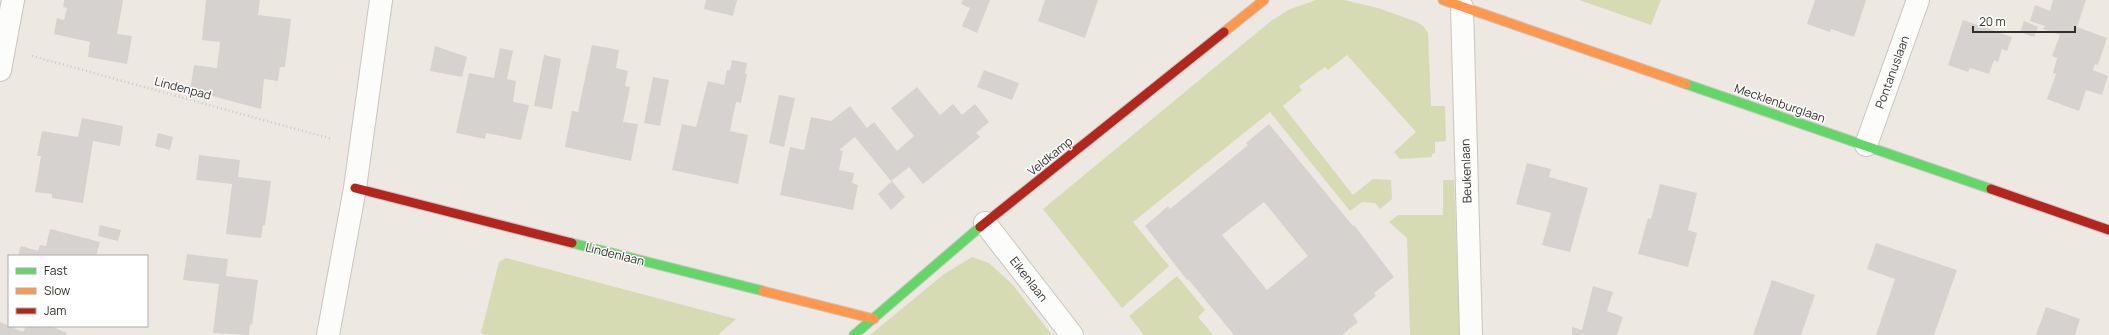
<svg xmlns="http://www.w3.org/2000/svg" width="2109" height="335" viewBox="0 0 2109 335" font-family="Manrope,sans-serif">
	<style>
		.green { fill: #d7dbb3 }
		.building { fill: #d6d2d0; fill-rule: evenodd }
		.lines { fill: none; stroke-linecap: round; stroke-linejoin: round }
		.street-casing { stroke: #c9c5c0; stroke-width: 24 }
		.fast-casing { stroke: #c9c5c0; stroke-width: 11 }
		.slow-casing { stroke: #c9c5c0; stroke-width: 11 }
		.jam-casing { stroke: #c9c5c0; stroke-width: 11 }
		.path { stroke: #cbc9c8; stroke-width: 2.5; stroke-dasharray: 1 3; stroke-linecap: butt }
		.street { stroke: #fcfcfb; stroke-width: 22 }
		.fast { stroke: #63d668; stroke-width: 9 }
		.slow { stroke: #ff974d; stroke-width: 9 }
		.jam { stroke: #b3261e; stroke-width: 9 }
		.labels { text-anchor: middle; dominant-baseline: central; stroke-width: 3; stroke-linejoin: round; paint-order: stroke }
		.street-label { font-size: 12px; fill: #33302b; stroke: #fff }
	</style>
	<rect width="100%" height="100%" fill="#ede8e2"/>
	<g class="green">
		<path d="M1316,0H1344L1378,8L1417,22L1424,27L1428,33L1431,106H1445L1446,141L1435,142V153L1432,154V157L1400,159L1394,152L1416,132L1347,55L1328,70L1325,67L1299,86L1302,90L1283,106L1353,195L1373,179L1391,180L1392,199L1380,209L1375,203L1362,202L1350,211L1270,112L1133,222L1169,266L1122,308L1043,209L1271,21L1288,10Z"/>
		<path d="M1579,0H1661L1651,25Z"/>
		<path d="M1443,180H1454L1460,335H1410L1407,238L1389,222L1398,215H1443Z"/>
		<path d="M972,257L989,263L1012,284L1052,335H870L944,274Z"/>
		<path d="M506,258L736,319L718,335H487L481,333L499,262Z"/>
		<path d="M1177,276L1205,310L1198,317L1213,335H1144L1129,316Z"/>
	</g>
	<g class="building">
		<path d="M64,0H123L117,34L132,36L127,64L88,57L90,42L54,34L57,18L64,20L67,8L63,7Z"/>
		<path d="M206,0H260L258,15L291,19L285,67H280L278,81L264,79L261,109L190,90L194,65L217,68L220,42L202,40Z"/>
		<path d="M706,0H737L733,16L704,9Z"/>
		<path d="M963,0H990L977,33L962,26L970,8L961,4Z"/>
		<path d="M1045,0H1098L1085,38L1038,21Z"/>
		<path d="M1815,0H1866L1854,37L1831,29L1830,32L1807,24Z"/>
		<path d="M2053,0H2086L2077,27L2107,38L2098,65L2095,64L2093,70L2108,76L2102,95L2086,90L2079,111L2047,99L2056,74L2053,73L2057,58L2052,56L2060,35L2043,29L2045,26L2030,21L2035,5L2050,11Z"/>
		<path d="M1963,20L2012,37L2007,51L2002,49L1998,62L1994,60L1989,74L1970,68L1968,72L1948,65Z"/>
		<path d="M2024,21L2038,27L2034,37L2020,32Z"/>
		<path d="M592,45L619,50L616,68L628,71L625,86L630,87L623,122L638,124L631,161L565,147L572,111L578,112Z"/>
		<path d="M435,46L467,57L462,77L430,71Z"/>
		<path d="M500,48L513,51L507,79L516,81L513,102L529,105L521,140L486,133L485,139L456,133L469,73L494,78Z"/>
		<path d="M544,55L561,59L552,109L534,106Z"/>
		<path d="M732,60L747,63L745,74H747L741,103L736,102L730,131L748,135L738,184L672,170L682,124L696,127L708,81L724,85L727,70H730Z"/>
		<path d="M984,70L1019,83L1012,100L977,87Z"/>
		<path d="M653,77L669,80L660,126L644,123Z"/>
		<path d="M917,87L940,115L953,104L962,115L975,104L989,122L976,133L980,137L923,184L909,167L891,181L855,137L839,150L843,151L839,170L854,173L852,183L858,185L853,210L780,195L790,147L804,150L811,117L831,121L850,106L867,128L874,122L897,151L914,136L891,108Z"/>
		<path d="M779,95L795,98L784,147L769,143Z"/>
		<path d="M82,118L123,126L120,146L93,141L83,203L52,198V194L35,192L41,156H37L42,131L78,137Z"/>
		<path d="M1269,124L1353,226L1354,225L1394,277L1374,293L1376,296L1353,315L1358,322L1342,335H1234L1188,279L1187,280L1145,226L1168,206L1170,209L1248,145L1246,143ZM1264,202L1308,256L1267,290L1222,235Z"/>
		<path d="M158,133L173,137L170,150L155,146Z"/>
		<path d="M199,155L240,160L238,177L271,181L265,225H263L261,238L226,234L232,184L196,180Z"/>
		<path d="M1527,163L1551,169L1549,177L1588,188L1570,252L1542,245L1551,213L1516,204Z"/>
		<path d="M892,181L905,197L891,210L878,194Z"/>
		<path d="M1660,184L1697,193L1688,230L1697,233L1688,267L1638,254L1648,218L1651,219Z"/>
		<path d="M100,225L121,230L118,241L98,236Z"/>
		<path d="M50,229L100,242L96,256H18L21,246L38,251L40,245L46,246Z"/>
		<path d="M1876,243L1957,270L1934,335H1876L1895,279L1867,269Z"/>
		<path d="M187,254L228,259L226,276L258,280L252,325L250,324L249,335L213,333L219,284L183,280Z"/>
		<path d="M1772,280L1815,295L1801,335H1753Z"/>
		<path d="M1593,286L1613,292L1607,311L1623,317L1617,335H1572V327L1582,330Z"/>
		<path d="M2046,307L2080,319L2075,335H2036Z"/>
		<path d="M0,322L23,332L26,326H51L67,333L66,335H0Z"/>
	</g>
	<g class="lines">
		<defs>
			<g id="street">
				<path d="M1462,7L1471,335"/>
				<path d="M0,70L13,0"/>
				<path d="M1866,145L1918,0"/>
				<path d="M985,223L1072,335"/>
				<path d="M328,335L355,188L381,0"/>
			</g>
			<g id="fast">
				<path d="M1686,84L1991,189"/>
				<path d="M572,243L763,291"/>
				<path d="M854,335L980,227"/>
			</g>
			<g id="slow">
				<path d="M1443,0L1686,84"/>
				<path d="M1224,32L1264,0"/>
				<path d="M763,291L874,319"/>
			</g>
			<g id="jam">
				<path d="M355,188L572,243"/>
				<path d="M1991,189L2109,230"/>
				<path d="M980,227L1224,32"/>
			</g>
		</defs>
		<use href="#street" class="street-casing"/>
		<use href="#fast" class="fast-casing"/>
		<use href="#slow" class="slow-casing"/>
		<use href="#jam" class="jam-casing"/>
		<path class="path" d="M32,56L332,139"/>
		<use href="#street" class="street"/>
		<use href="#fast" class="fast"/>
		<use href="#slow" class="slow"/>
		<use href="#jam" class="jam"/>
	</g>
	<g class="labels">
		<g class="street-label">
			<text transform="translate(1892 72) rotate(-70)">Pontanuslaan</text>
			<text transform="translate(183 88) rotate(15)">Lindenpad</text>
			<text transform="translate(1780 103) rotate(19)">Mecklenburglaan</text>
			<text transform="translate(1050 156) rotate(-39)">Veldkamp</text>
			<text transform="translate(1466 171) rotate(-92)">Beukenlaan</text>
			<text transform="translate(615 254) rotate(14)">Lindenlaan</text>
			<text transform="translate(1029 279) rotate(52)">Eikenlaan</text>
		</g>
	</g>
	<rect x="8" y="255" width="140" height="72" fill="#ffffff" stroke="#adacaa"/>
	<rect x="16" y="268" width="20" height="6" fill="#63d668" stroke="#adacaa"/>
	<text x="44" y="275" font-size="12" fill="#33302b">Fast</text>
	<rect x="16" y="288" width="20" height="6" fill="#ff974d" stroke="#adacaa"/>
	<text x="44" y="295" font-size="12" fill="#33302b">Slow</text>
	<rect x="16" y="308" width="20" height="6" fill="#b3261e" stroke="#adacaa"/>
	<text x="44" y="315" font-size="12" fill="#33302b">Jam</text>
	<path d="M1973 26v6h102v-6" fill="none" stroke="#33302b" stroke-width="2"/>
	<text x="1979" y="26" font-size="12" fill="#33302b" stroke="#ffffff" stroke-width="3" paint-order="stroke">20 m</text>
</svg>
